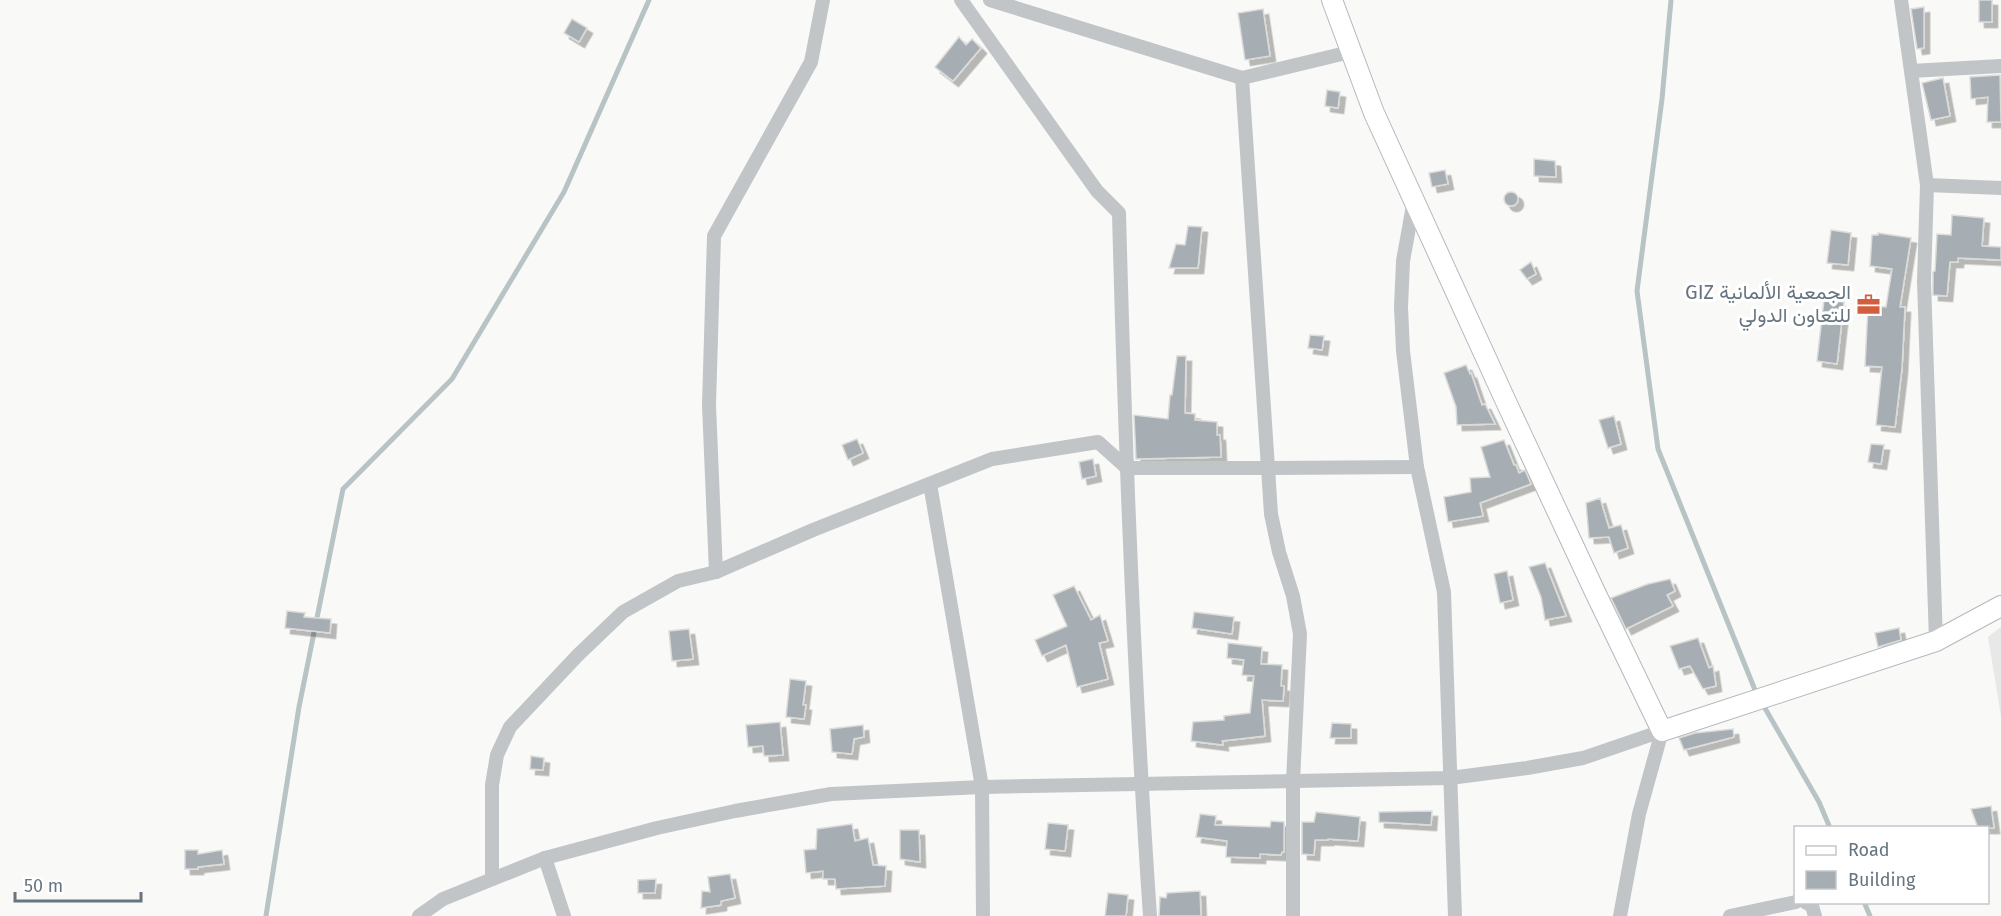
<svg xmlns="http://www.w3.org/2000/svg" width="2001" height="916" viewBox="0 0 2001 916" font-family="'Fira Sans',Vazirmatn,sans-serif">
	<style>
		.built { fill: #e7e8e7 }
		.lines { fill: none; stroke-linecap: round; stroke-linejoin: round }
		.stream { stroke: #b8c3c6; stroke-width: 5 }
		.building { fill: #a6aeb3; stroke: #dbdbd9; stroke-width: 1.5; filter: url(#shadow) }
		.secondary-casing { stroke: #b3b9bd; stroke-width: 22 }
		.minor { stroke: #c1c5c8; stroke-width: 14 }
		.secondary { stroke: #fff; stroke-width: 20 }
		.labels { text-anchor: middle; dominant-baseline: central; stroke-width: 6; stroke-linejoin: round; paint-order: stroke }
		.poi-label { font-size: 20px; fill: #66757f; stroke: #fff; text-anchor: end }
	</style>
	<defs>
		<filter id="shadow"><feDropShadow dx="5.5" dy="5.5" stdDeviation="0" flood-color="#0004"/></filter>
	</defs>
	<rect width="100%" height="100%" fill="#f9f9f7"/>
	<path class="built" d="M2001,627V716L1988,637Z"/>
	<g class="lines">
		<g class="stream">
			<path d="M1671,0L1662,99L1637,291L1658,449L1757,695"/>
			<path d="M1762,703L1819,802L1830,828"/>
			<path d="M1864,902L1870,916"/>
			<path d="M266,916L299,707L343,489L452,379L564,192L649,0"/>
		</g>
	</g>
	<g class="building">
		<rect x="1979" y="0" width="13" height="22"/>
		<path d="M1924,7V48L1917,49L1911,9Z"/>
		<path d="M1263,9L1270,56L1245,60L1238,13Z"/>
		<path d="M572,19L587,28L579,42L564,33Z"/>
		<path d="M959,37L966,45L972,39L981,48L953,81L935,67Z"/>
		<path d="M2000,75L2001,122H1987L1988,97L1971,99L1970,77Z"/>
		<path d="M1943,78L1950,116L1931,120L1922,83Z"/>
		<path d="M1327,90L1340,92L1338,108L1325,106Z"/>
		<path d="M1534,159L1555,161L1556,177L1534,176Z"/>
		<path d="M1445,170L1448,184L1432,187L1429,173Z"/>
		<circle cx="1511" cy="199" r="7"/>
		<path d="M1952,215L1984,218L1982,246L2001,247V260L1958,258V262H1950L1947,296L1933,295V272L1935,271L1937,234L1951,235Z"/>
		<path d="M1188,226L1202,227L1198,268H1169L1176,244L1185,245Z"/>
		<path d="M1831,230L1851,233L1848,265L1827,263Z"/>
		<path d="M1878,233L1911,238L1900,307H1905L1902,368L1895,427L1876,425L1882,367L1865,366L1868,306L1886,307L1892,269L1870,266L1872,235H1878Z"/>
		<path d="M1531,262L1536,274L1527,279L1520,270Z"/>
		<path d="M1824,300L1844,302L1837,364L1817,361Z"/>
		<path d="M1310,335L1324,336L1322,350L1308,348Z"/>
		<path d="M1177,356H1186L1185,413L1195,414V420L1217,422V435H1220L1221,457L1136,459L1134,415L1168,419L1170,395H1172Z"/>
		<path d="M1466,365L1470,374L1471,373L1482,405L1485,404L1495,424L1457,425L1456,407L1444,373Z"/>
		<path d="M1614,416L1621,444L1608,448L1599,420Z"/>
		<path d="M857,439L863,453L848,460L842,445Z"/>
		<path d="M1504,440L1514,465H1516L1519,473L1525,470L1531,484L1480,503L1483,516L1448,522L1444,497L1471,492L1470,478L1490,477L1481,447Z"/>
		<path d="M1871,444L1884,445L1881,464L1868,462Z"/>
		<path d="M1093,459L1096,476L1082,479L1079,462Z"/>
		<path d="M1600,498L1609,528L1621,525L1628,548L1614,553L1609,537L1589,538L1586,503Z"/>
		<path d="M1545,563L1566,616L1545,620L1541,597L1529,567Z"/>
		<path d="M1507,571L1513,600L1500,603L1494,574Z"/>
		<path d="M1670,579L1675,591L1667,595L1673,606L1626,629L1611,598L1648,584Z"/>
		<path d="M1074,586L1091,620L1100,615L1108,641L1099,643L1108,679L1077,687L1066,645L1042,656L1035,640L1067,626L1053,595Z"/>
		<path d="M287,611L305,613L304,617L331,619L330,633L285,628Z"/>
		<path d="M1194,612L1234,617L1232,634L1192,628Z"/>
		<path d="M1899,628L1901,640L1878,647L1875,633Z"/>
		<path d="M689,629L693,659L672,661L669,631Z"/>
		<path d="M1698,638L1709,668L1713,666L1716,686L1703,689L1690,666L1679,669L1670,646Z"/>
		<path d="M1228,643L1262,647L1261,664L1282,665L1281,686H1284L1283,701L1262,700L1265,736L1222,741L1223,745L1191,741L1193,722L1224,720V716L1250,713L1254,676L1242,675L1244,660L1227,658Z"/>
		<path d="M790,679L806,681L803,705H806L804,719L786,717Z"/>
		<path d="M780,722L783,755L764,756L763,746L748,747L746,725Z"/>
		<path d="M1332,723L1351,724V738H1330Z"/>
		<path d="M863,725L864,737L854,739L852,754L832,752L830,729Z"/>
		<path d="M1733,729L1734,737L1684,750L1679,738L1695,733Z"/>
		<path d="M531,756L544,758L543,770L530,769Z"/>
		<path d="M1991,806L1994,828H1978L1971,809Z"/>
		<path d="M1432,811L1431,825L1379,822V812Z"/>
		<path d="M1316,812L1360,817L1358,841L1328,839V840H1315L1314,855L1302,854V822H1314Z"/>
		<path d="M1200,814L1216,816L1215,825L1270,827L1271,821L1284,822V852H1282L1281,855L1260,854V858L1226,857L1227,841L1196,837Z"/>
		<path d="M1048,823L1068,825L1065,851L1045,849Z"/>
		<path d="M852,824L855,841L868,838L873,865L886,866L885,886L836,889L835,879H823V871L806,873L804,850L816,849L817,829Z"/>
		<path d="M900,830H919L920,862L900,859Z"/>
		<path d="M185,850H198V854L222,850L224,864L198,867V869H185Z"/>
		<path d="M730,874L735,898L721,901V905L701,908L702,891L710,892L708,877Z"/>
		<path d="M656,879L655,893H638V880Z"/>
		<path d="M1200,891L1201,916H1159L1160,897L1166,898L1167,893Z"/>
		<path d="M1108,893L1128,895L1126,916H1105Z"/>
	</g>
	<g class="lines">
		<defs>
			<path id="secondary" d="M1332,0L1374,113L1508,406L1595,592L1662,731L1936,641L2001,606"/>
		</defs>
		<use href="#secondary" class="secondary-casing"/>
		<g class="minor">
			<path d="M961,0L1097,191L1119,213C1125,447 1134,682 1150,916"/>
			<path d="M990,0L1242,78"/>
			<path d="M1901,0L1927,185L1924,281L1936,641"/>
			<path d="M1911,71L2001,66"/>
			<path d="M1927,185L2001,188"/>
			<path d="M1414,200L1403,261L1401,307L1403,351L1417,467L1444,592L1455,916"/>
			<path d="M930,484L982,787L983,916"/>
			<path d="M716,572L709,405L714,236L811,62L823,0"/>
			<path d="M545,858L564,916"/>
			<path d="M492,879V785L497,755L510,727L578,655L623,612L678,581L716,572L813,530L992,459L1098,442L1127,468H1268L1242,78L1350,52"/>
			<path d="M1805,902L1812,906L1815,916"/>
			<path d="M419,916L443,899L545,858L657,828L735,811L831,794L982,787L1450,778L1527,768L1583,758L1662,731"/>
			<path d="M1293,916V782L1300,634L1293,596L1279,552L1271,514L1268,468L1417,467"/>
			<path d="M1620,916L1639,814L1662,731"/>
			<path d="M1730,916L1796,902"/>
		</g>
		<use href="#secondary" class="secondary"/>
	</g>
	<defs>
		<symbol id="office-bare" viewBox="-9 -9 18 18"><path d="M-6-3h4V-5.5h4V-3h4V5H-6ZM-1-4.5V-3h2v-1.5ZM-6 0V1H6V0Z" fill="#d35e3d" stroke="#fff" stroke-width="2.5" paint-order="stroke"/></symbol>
	</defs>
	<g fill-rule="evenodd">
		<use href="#office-bare" x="1852" y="288" width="33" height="33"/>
	</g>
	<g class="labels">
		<g class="poi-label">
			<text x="1851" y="292">GIZ الجمعية الألمانية<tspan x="1851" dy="23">للتعاون الدولي</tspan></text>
		</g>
	</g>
	<rect x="1794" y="826" width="195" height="78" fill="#ffffff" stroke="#c2c8cc" stroke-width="1.5"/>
	<rect x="1806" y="846" width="30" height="9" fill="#ffffff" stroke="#c2c8cc" stroke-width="1.5"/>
	<text x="1848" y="856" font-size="18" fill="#66757f">Road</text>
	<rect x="1806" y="871" width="30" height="18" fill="#a6aeb3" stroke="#c2c8cc" stroke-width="1.5"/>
	<text x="1848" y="886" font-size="18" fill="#66757f">Building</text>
	<path d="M15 892v9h126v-9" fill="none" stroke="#66757f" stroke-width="3"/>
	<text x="24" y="892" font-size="18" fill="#66757f" stroke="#ffffff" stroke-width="4.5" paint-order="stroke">50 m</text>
</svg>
